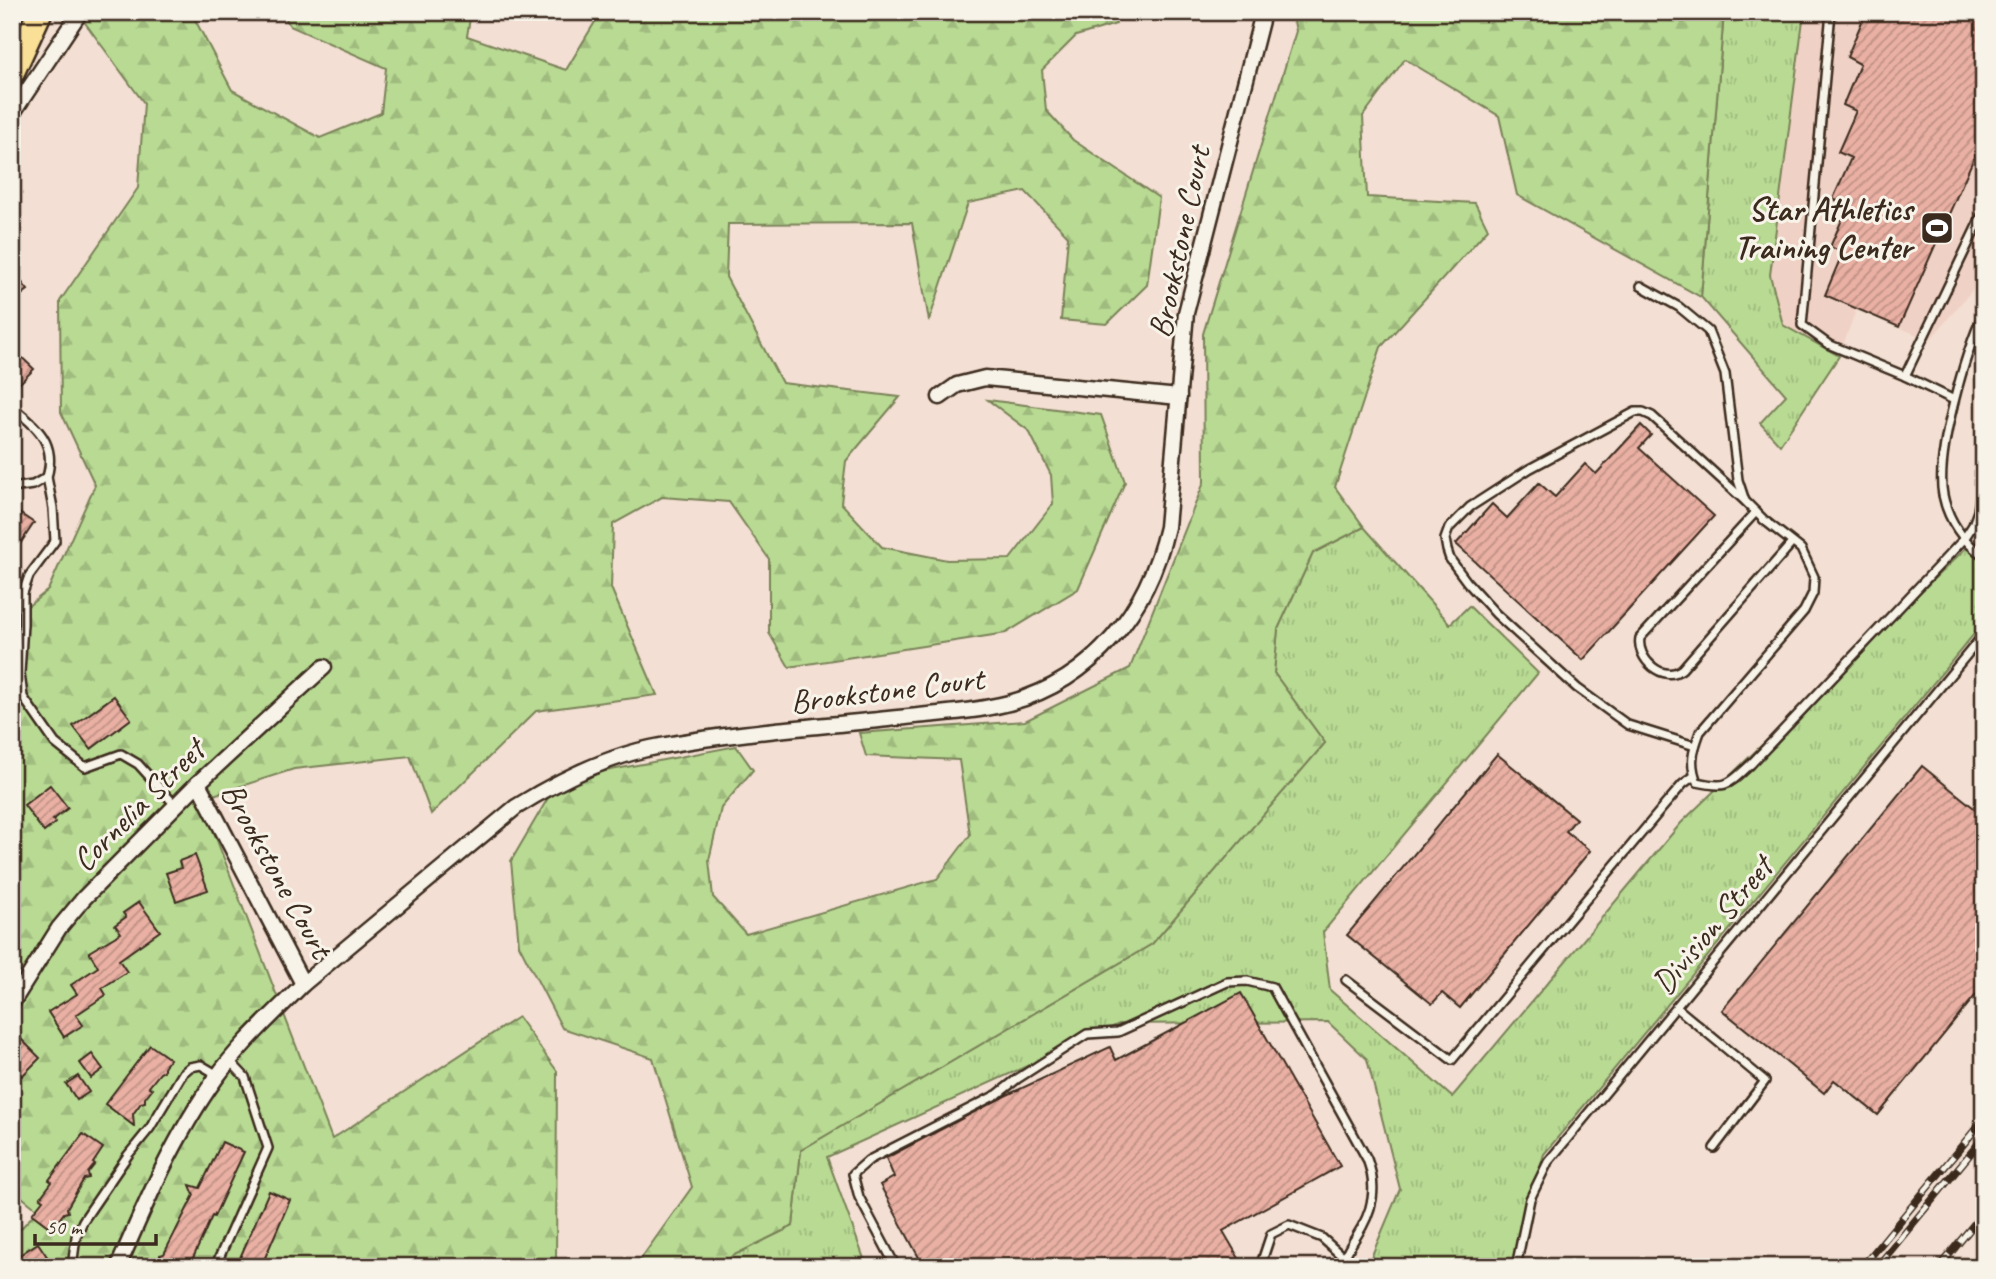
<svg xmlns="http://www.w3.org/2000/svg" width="1996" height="1279" viewBox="0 0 1996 1279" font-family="Caveat,sans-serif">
<defs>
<pattern id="grass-tufts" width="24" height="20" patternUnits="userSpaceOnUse" patternTransform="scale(1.75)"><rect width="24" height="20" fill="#b8da93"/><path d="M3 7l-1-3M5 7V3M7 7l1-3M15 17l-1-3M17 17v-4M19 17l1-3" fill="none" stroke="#9fbb7e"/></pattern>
<pattern id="forest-firs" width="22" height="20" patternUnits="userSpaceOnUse" patternTransform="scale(1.75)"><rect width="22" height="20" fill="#b8da93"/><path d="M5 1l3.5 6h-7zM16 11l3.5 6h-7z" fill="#9fbb7e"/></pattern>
<pattern id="building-hatch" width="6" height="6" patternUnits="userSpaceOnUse" patternTransform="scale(1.75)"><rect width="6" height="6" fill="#e9b0a3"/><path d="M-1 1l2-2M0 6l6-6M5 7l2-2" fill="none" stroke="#be8f84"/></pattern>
</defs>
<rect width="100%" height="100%" fill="#f3dfd3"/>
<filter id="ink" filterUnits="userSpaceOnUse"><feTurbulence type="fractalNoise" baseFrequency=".0143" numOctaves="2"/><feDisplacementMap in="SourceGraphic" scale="14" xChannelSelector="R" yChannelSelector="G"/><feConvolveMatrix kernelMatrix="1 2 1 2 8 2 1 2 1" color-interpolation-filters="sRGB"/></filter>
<g filter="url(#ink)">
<path fill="#f0d1c5" d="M1804 12H1984V270L1978 283 1930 340 1856 310 1839 356 1783 325 1770 275Z"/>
<g fill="url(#grass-tufts)" stroke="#7a8258" stroke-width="2">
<path d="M1724 12H1804L1770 275 1783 325 1839 356 1780 445 1760 423 1786 395 1701 297Z"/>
<path d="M1364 527 1450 624 1469 606 1538 673 1323 932 1330 990 1452 1097 1681 823 1968 546 1984 555V622L1544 1154 1511 1267H1367L1400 1189 1367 1059 1328 1022 1119 1024 827 1157 867 1267H721L732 1256 793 1226 801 1150 1152 944 1325 743 1274 673 1278 629 1313 553Z"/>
</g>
<g fill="url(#forest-firs)" stroke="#7a8258" stroke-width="2">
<path d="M82 12H191L232 90 320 138 381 113 386 68 290 26 282 12H471L467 36 566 70 601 12H1111L1116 24 1076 36 1042 70 1046 110 1073 140 1159 198 1147 285 1107 324 1061 320 1068 236 1025 191 968 203 929 321 912 223 728 224 726 277 782 383 900 397 846 461 841 503 882 547 947 560 1010 559 1053 504 1051 475 1029 431 988 400 1101 415 1125 482 1078 589 1006 633 789 667 769 633V559L729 502 662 497 613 524 611 588 657 695 536 711 431 814 410 756 294 769 201 799 332 1139 518 1017 557 1071 556 1267H12V1238L38 1210 12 1189V619L48 590 95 485 61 412 60 301 138 188 144 103 80 16Z"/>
<path d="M1292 12H1724L1701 297 1517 195 1499 116 1405 59 1363 116 1367 197 1475 203 1488 229 1381 347 1335 487 1364 527 1313 553 1278 629 1274 673 1325 743 1152 944 801 1150 793 1226 732 1256 721 1267H635L692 1187 653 1058 562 1028 519 945 511 861 548 798 585 775 736 746 753 770 721 808 709 860 713 897 746 934 937 879 970 835 959 760 866 756 859 733 1025 721 1130 668 1204 482 1203 334 1296 31Z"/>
</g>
<g fill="url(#building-hatch)" stroke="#3b2a1e" stroke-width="2">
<path d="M1866 12H1984V135L1899 327 1825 295 1843 252 1830 247 1848 206 1833 199 1851 158 1838 152 1856 111 1843 105 1860 64 1847 57Z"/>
<path d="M12 270 28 290 12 302Z"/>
<path d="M12 348 34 369 19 384 12 377Z"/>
<path d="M1641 425 1651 435 1639 448 1714 516 1583 660 1456 544 1492 504 1507 518 1539 483 1555 497 1585 464 1596 474Z"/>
<path d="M12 508 34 523 12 556Z"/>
<path d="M114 696 131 719 91 749 73 726Z"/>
<path d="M1497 754 1576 819 1566 831 1590 851 1460 1008 1442 993 1432 1004 1347 935Z"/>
<path d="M1922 766 1984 816V985L1878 1115 1834 1080 1824 1093 1722 1010Z"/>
<path d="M50 785 68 808 53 820 55 823 44 832 24 805Z"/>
<path d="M195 855 208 890 176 901 166 873 181 868 179 861Z"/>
<path d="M139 902 160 931 119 960 127 972 102 988 106 995 76 1015 83 1025 64 1037 48 1012 77 994 71 985 98 967 89 952 121 933 115 925 126 917 123 913Z"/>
<path d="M1241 993 1340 1166 1223 1231 1244 1267H924L880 1185 894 1177 886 1158 1005 1096 1110 1047 1116 1060Z"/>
<path d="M20 1038 40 1058 22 1076 12 1067V1046Z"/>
<path d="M150 1045 170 1059 164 1067V1071L160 1073 149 1087 152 1089 145 1098V1102L141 1103 133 1114 134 1126 105 1104Z"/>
<path d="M92 1054 103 1069 91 1078 80 1063Z"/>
<path d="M78 1076 89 1092 77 1100 66 1084Z"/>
<path d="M83 1134 103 1148 93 1163 95 1164 88 1173 89 1178 84 1179 67 1208 68 1212 64 1213 52 1229 32 1214 43 1200 40 1198 52 1182 49 1180Z"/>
<path d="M222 1142 244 1152 214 1217 212 1216 189 1267H158L161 1260 160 1255 164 1254 194 1195 190 1185 200 1188Z"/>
<path d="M269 1191 290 1200 261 1267H236Z"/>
<path d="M38 1243 54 1267H12V1260Z"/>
</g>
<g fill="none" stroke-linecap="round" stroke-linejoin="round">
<defs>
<g id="lane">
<path d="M1831 12 1802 325 1828 344 1905 376 1954 400"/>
<path d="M1641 286 1679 307 1708 331 1725 374 1738 480 1745 501 1764 520 1801 549 1814 577 1813 593 1804 611 1700 732C1693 751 1689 763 1697 782 1728 789 1728 785 1751 764L1964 539 1973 525 1978 511 1984 471"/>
<path d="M1984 312C1966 351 1935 454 1943 495 1948 520 1963 542 1984 556"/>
<path d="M1905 376 1984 211"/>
<path d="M12 407C37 427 57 443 47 477L33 485 12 488"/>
<path d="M47 477 53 508 55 541 29 576 23 593V624L20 673 23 697 55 743 85 767 121 754 138 764 176 806"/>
<path d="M1756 512 1640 638C1636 658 1663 684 1682 669L1792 543"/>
<path d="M1695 746 1628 725 1577 688 1496 614 1467 582 1450 559 1447 550 1445 539 1449 528 1470 507 1529 469 1635 412H1643L1652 416 1744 500"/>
<path d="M1346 980 1452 1060 1664 806 1683 784 1694 776"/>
<path d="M1676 1007 1765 1081 1714 1148"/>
<path d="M72 1267 76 1237 83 1221 128 1155 150 1128 183 1073 190 1067 201 1065 218 1075"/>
<path d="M215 1267 268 1148 245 1077 230 1061"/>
<path d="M896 1267 859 1197 853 1174 869 1160 998 1094 1017 1079 1087 1034 1118 1032 1227 982 1247 981 1272 987 1367 1159C1378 1188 1373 1211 1356 1237 1350 1247 1344 1255 1343 1267"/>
<path d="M1260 1267 1271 1234 1289 1225 1322 1238 1344 1258"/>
<path d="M1516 1267 1530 1199 1548 1162 1984 634"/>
</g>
<g id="street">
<path d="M12 114 80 12"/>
<path d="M940 397 957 385 985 378 1179 397"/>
<path d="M198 783 303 984 516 807C561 779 609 755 661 746 736 732 813 727 888 719 928 714 970 713 1009 703 1094 680 1148 610 1167 527L1186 313 1263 13"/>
<path d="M12 1003 59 928 84 898 198 783 324 667"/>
<path d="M118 1267C146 1202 175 1135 216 1078 241 1043 274 1014 303 984"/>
</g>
<path id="primary" d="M12 73 40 12"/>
</defs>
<use href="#lane" stroke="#3b2a1e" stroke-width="12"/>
<use href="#street" stroke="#3b2a1e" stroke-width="19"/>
<use href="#primary" stroke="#3b2a1e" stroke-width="28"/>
<use href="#lane" stroke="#f7f3e8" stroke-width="7"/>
<use href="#street" stroke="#f7f3e8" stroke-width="14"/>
<use href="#primary" stroke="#fadf96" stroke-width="23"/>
<defs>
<g id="rail">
<path d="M1862 1267 1984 1119"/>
<path d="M1877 1267 1984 1137"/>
<path d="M1939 1267 1984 1212"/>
</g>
</defs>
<use href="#rail" stroke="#3b2a1e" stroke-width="8"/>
<use href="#rail" stroke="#f7f3e8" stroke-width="5" stroke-dasharray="16" stroke-linecap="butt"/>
</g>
</g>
<defs>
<symbol id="stadium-square" viewBox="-11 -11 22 22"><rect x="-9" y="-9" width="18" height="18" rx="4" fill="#3b2a1e" stroke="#f7f3e8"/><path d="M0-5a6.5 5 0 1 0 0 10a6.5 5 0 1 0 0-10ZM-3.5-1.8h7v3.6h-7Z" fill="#fff"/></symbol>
</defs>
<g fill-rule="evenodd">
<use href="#stadium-square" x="1918" y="209" width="38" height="38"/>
</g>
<g text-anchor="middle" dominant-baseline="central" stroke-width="6" stroke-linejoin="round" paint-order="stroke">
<g font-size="33" font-weight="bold" fill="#3b2a1e" stroke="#f7f3e8" text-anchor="end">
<text x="1912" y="209">Star Athletics<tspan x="1912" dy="38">Training Center</tspan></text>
</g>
<g font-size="33" fill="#3b2a1e" stroke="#f7f3e8">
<text transform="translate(1179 242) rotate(-78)">Brookstone Court</text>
<text transform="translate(887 690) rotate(-7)">Brookstone Court</text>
<text transform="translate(138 805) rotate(-45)">Cornelia Street</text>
<text transform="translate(277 870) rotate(61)">Brookstone Court</text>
<text transform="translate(1712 925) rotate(-50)">Division Street</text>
</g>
</g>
<rect width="1996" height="1279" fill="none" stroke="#f7f3e8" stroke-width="42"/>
<rect x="21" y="21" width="1954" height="1237" fill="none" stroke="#3b2a1e" stroke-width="2.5" filter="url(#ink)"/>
<path d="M35 1234v10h121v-10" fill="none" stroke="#3b2a1e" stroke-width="3.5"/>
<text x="46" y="1234" font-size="21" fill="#3b2a1e" stroke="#f7f3e8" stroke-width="5" paint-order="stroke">50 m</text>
</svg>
